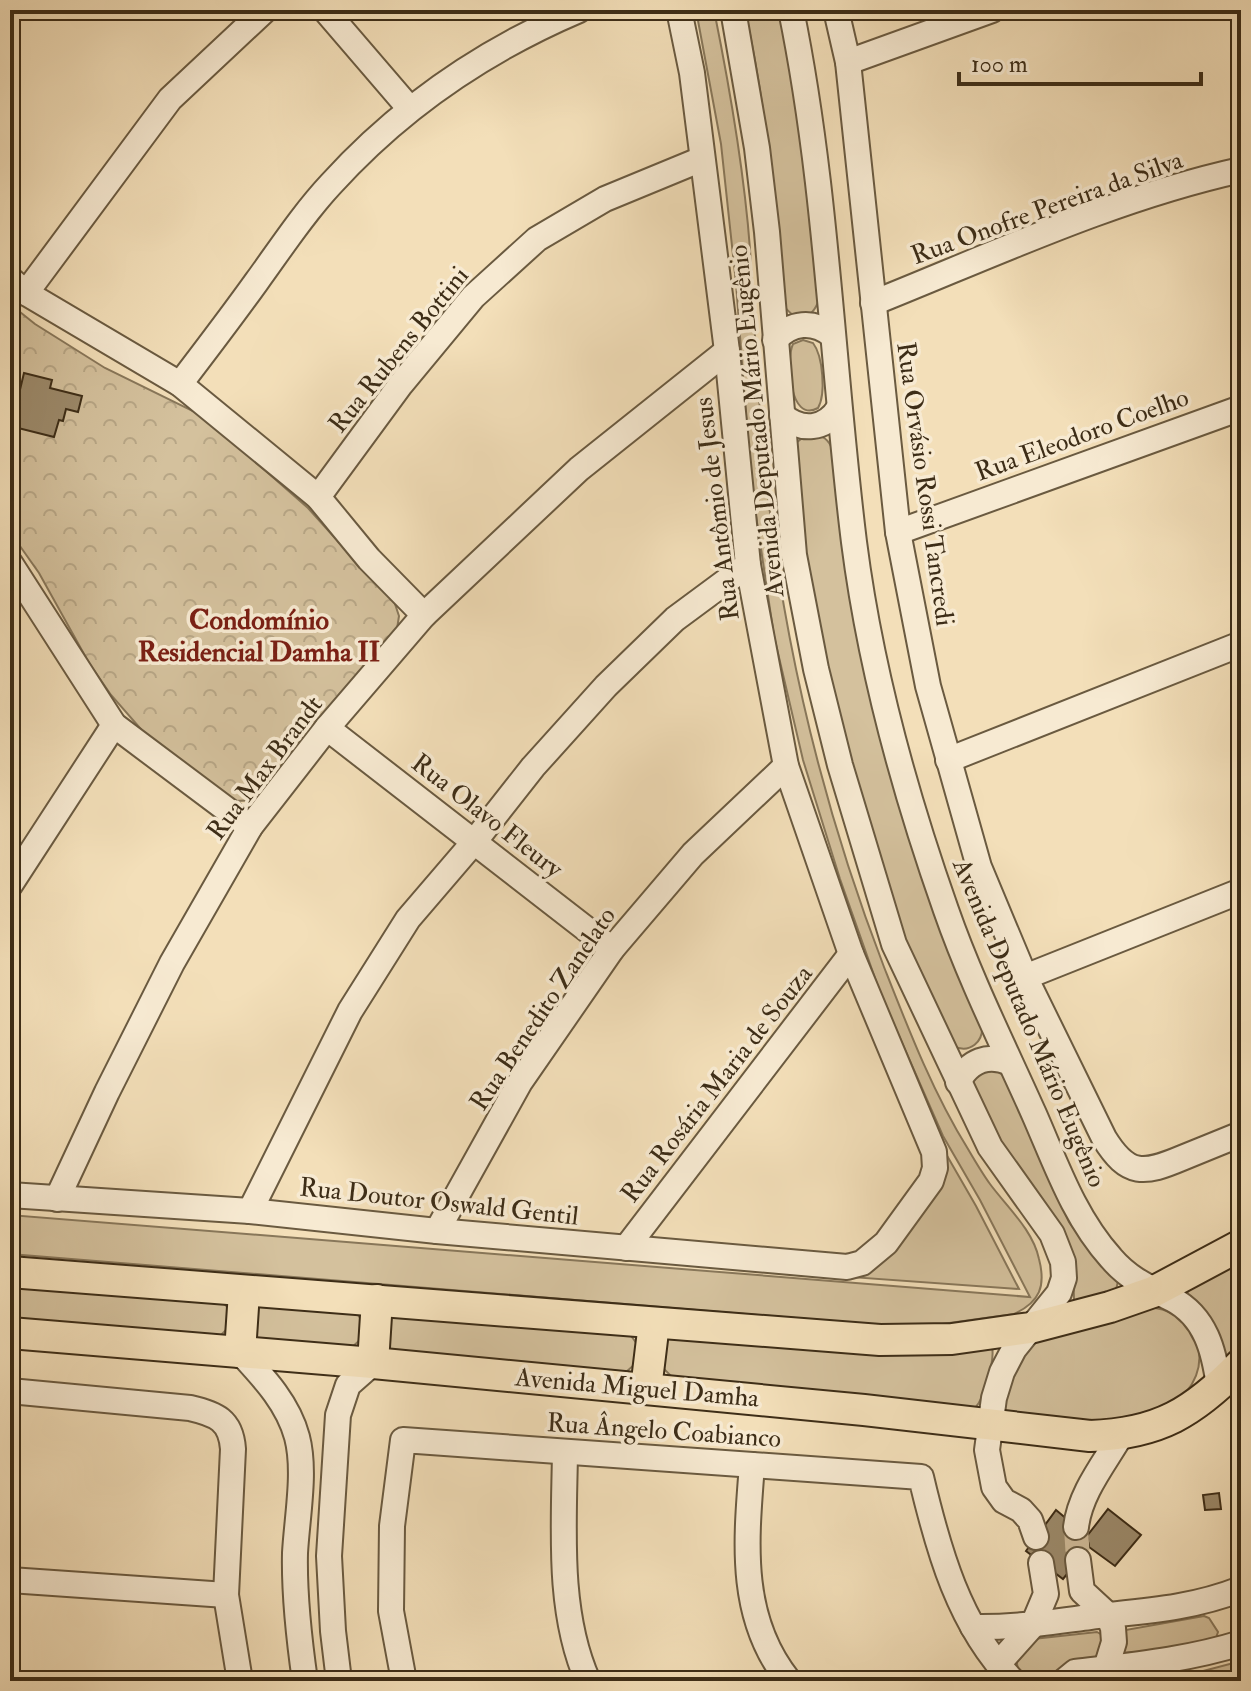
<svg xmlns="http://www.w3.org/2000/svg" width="1251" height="1691" viewBox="0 0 1251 1691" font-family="'IM FELL Double Pica',serif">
<defs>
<pattern id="park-crowns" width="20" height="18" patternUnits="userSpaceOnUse" patternTransform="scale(2)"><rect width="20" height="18" fill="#d4c19d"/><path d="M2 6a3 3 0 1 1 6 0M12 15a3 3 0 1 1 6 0" fill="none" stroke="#b7a686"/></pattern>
</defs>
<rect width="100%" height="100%" fill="#f3dfb9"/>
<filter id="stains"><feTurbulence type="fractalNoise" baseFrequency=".0025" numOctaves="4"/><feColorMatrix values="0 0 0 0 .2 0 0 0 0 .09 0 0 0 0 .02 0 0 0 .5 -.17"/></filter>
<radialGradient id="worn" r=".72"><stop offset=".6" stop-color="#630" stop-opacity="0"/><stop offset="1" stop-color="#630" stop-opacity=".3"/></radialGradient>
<g fill="#d4c19d" stroke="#88775a" stroke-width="2">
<path d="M696 10H714C730 89 744 169 750 249 755 335 759 420 769 505 788 662 827 819 884 967 908 1028 933 1093 968 1149 975 1161 982 1173 990 1184 1007 1207 1033 1230 1039 1259 1046 1286 1040 1302 1014 1314L935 1325H882L10 1254V1215L1030 1297 980 1200 943 1136 881 995 840 879 803 760 774 636 751 482 736 283 721 144Z"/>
<path d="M745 10H781C801 105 811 203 819 299 813 320 794 323 783 304 776 205 766 107 745 10Z"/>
<path d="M803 340 813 343C823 356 826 394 818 408 789 424 786 359 793 344Z"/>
<path d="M806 435C819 435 826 435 832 448L845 551 982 1024C984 1042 970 1054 953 1046L904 939 873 848 824 664 805 552 796 443Z"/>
<path d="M980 1068 1000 1071 1005 1076 1031 1129 1049 1179 1069 1222 1091 1252 1118 1281 1116 1290 1077 1303 1074 1300 1073 1259 998 1143 970 1085Z"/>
<path d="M942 1147 976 1206 1019 1289 850 1277Z"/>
<path d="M1241 1257V1348L1228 1356H1225L1187 1294 1190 1286Z"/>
<path d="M10 1280 221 1300 229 1309 228 1328 219 1337 10 1323Z"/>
<path d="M261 1305 355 1311 363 1322 360 1340 351 1348 259 1341 255 1336V1310Z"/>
<path d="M1143 1307C1199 1306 1222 1372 1171 1405 1163 1410 1151 1412 1142 1415 1127 1419 1109 1428 1094 1428 1067 1428 1039 1421 1013 1417L1005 1411 1002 1392 1032 1342Z"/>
<path d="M391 1316 629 1333 637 1344 635 1364 625 1373 391 1351 387 1346Z"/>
<path d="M669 1336 992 1347C995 1360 984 1399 975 1408L677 1378 671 1376 661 1366 660 1346Z"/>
<path d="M1204 1616 1209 1618 1218 1632 1216 1638 1164 1650 1122 1653 1120 1631Z"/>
<path d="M1097 1632 1104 1636 1098 1657C1070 1660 1069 1669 1047 1681L1028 1680 1018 1670 1016 1657 1033 1639Z"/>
</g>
<g fill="url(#park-crowns)" stroke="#88775a" stroke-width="2">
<path d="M10 304 35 324 105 368 197 413 244 452 308 508 362 568 394 601 399 616 397 629 259 800 235 801 146 735 111 695 89 663 39 573 10 532Z"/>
<path d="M1241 1661V1681H1136L1188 1675Z"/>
</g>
<g fill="#9c8a6b" stroke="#3d2d17" stroke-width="2">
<path d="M24 373 52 380 50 388 82 396 78 412 66 409 63 421 59 420 54 437 10 426V396L18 398Z"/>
<path d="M1219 1493 1221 1509 1205 1510 1203 1495Z"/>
<path d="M1108 1509 1141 1535 1115 1566 1089 1547 1087 1536Z"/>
<path d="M1056 1510 1087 1536 1089 1547 1063 1579 1026 1551Z"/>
</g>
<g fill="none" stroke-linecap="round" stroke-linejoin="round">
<path stroke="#cfbb99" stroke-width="24" stroke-dasharray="24 12" stroke-linecap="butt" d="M1076 1527 1078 1560"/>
<defs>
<g id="minor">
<path d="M325 10 410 109"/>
<path d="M733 10 757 148 767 232 794 555 816 669 840 765 894 944 990 1147 1052 1234 1063 1262 1064 1278 1059 1293 1014 1349 1002 1372 994 1398 987 1450 994 1487 1004 1501 1021 1510 1030 1520 1036 1537"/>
<path d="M791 10C827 185 832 365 854 542 870 667 904 791 946 910 970 979 1004 1047 1034 1114 1056 1164 1074 1217 1111 1258 1129 1279 1148 1287 1172 1299 1206 1317 1214 1351 1219 1386"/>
<path d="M836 10 848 62 898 532 928 686 979 867 1025 977 1104 1138C1128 1177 1144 1174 1182 1158 1202 1150 1221 1142 1241 1134"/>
<path d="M10 12 11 10"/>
<path d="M848 62 992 10"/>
<path d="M10 279 26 293 180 384 318 497 369 559 424 615"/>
<path d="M26 293 170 99 265 10"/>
<path d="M873 303C993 255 1114 198 1241 170"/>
<path d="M775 340C791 322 813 320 832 335"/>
<path d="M180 384C206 350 232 316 257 281 281 248 303 214 331 184 400 108 485 50 579 10"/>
<path d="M782 415C801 432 825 430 839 408"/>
<path d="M318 497 401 384 473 297 537 239 605 199 702 159"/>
<path d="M898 532 1241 408"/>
<path d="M10 563 114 725 250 827"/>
<path d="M327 728 612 949"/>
<path d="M948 760 1241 644"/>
<path d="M10 885 114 725"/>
<path d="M1025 977 1241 891"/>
<path d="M958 1082C969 1061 988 1053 1010 1063"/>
<path d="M10 1195 250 1211 437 1231 847 1267 862 1263 886 1243 931 1181 935 1168 934 1152 851 954 786 766 748 565 727 351 692 73 679 10"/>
<path d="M57 1199 107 1092 172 963 250 827 327 728 424 615 579 469 727 351"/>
<path d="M250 1211 350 1011 408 919 474 842 533 767 606 686 675 619 748 565"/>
<path d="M437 1231 520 1082 612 949 693 854 786 766"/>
<path d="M626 1248 851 954"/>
<path d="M240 1352C263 1377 288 1403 297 1437 306 1471 297 1517 295 1553 294 1595 299 1639 305 1681"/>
<path d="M10 1391 190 1408C216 1414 231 1420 233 1449L226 1595 240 1681"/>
<path d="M565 1452C564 1526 557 1612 588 1681"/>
<path d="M752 1465C746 1541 738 1618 789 1681"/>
<path d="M1076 1527C1080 1493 1104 1464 1121 1435"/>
<path d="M1078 1560 1082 1591 1108 1615 1113 1628 1114 1642 1106 1668"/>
<path d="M10 1580 226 1595"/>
<path d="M973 1627C1013 1628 1051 1622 1090 1617 1144 1611 1190 1609 1241 1589"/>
<path d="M999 1663 1033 1625 1046 1594 1041 1563"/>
<path d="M339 1681 333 1631 329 1556 338 1415 348 1385 373 1363"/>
<path d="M404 1681 391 1611 392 1526 403 1440 921 1477C938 1549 959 1626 1013 1681"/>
<path d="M1064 1681 1075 1672C1132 1665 1187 1660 1241 1643"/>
</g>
<g id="major">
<path d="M10 1272 880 1340 952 1339 1030 1328 1110 1307 1153 1292 1241 1245"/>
<path d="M10 1333 373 1363 864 1410 1090 1436C1159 1434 1194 1412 1241 1364"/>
<path d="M240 1352 244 1292"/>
<path d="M373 1363 377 1300"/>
<path d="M646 1389 654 1323"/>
</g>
</defs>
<use href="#minor" stroke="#6a5a40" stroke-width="28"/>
<use href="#major" stroke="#3d2d17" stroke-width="34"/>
<use href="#minor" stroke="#f7ead2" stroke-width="24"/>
<use href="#major" stroke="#f3dfb9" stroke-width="30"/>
</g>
<g text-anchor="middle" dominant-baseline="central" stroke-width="7" stroke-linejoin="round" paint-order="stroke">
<g font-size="26" fill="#3d2d17" stroke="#f7ead2">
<text transform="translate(1047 208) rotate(-20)">Rua Onofre Pereira da Silva</text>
<text transform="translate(399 350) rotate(-51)">Rua Rubens Bottini</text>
<text transform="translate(757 421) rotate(-96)">Avenida Deputado Mário Eugênio</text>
<text transform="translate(1082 435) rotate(-20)">Rua Eleodoro Coelho</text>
<text transform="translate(925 484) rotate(82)">Rua Orvásio Rossi Tancredi</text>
<text transform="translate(717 509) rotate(-97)">Rua Antômio de Jesus</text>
<text transform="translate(265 768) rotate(-53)">Rua Max Brandt</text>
<text transform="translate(487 816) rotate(38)">Rua Olavo Fleury</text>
<text transform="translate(543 1009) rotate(-56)">Rua Benedito Zanelato</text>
<text transform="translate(1029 1023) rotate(67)">Avenida Deputado Mário Eugênio</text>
<text transform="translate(717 1084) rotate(-52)">Rua Rosária Maria de Souza</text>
<text transform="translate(439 1202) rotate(6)">Rua Doutor Oswald Gentil</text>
<text transform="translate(637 1388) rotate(5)">Avenida Miguel Damha</text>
<text transform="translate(664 1431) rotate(4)">Rua Ângelo Coabianco</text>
</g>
<g font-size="28" font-weight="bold" fill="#7a1f14" stroke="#f7ead2">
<text x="259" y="620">Condomínio<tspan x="259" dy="32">Residencial Damha II</tspan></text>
</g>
</g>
<rect width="1251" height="1691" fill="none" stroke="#f3dfb9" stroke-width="40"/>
<rect x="12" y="12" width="1227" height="1667" fill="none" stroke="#3d2d17" stroke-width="4"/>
<rect x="20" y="20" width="1211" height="1651" fill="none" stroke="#3d2d17" stroke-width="2"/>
<path d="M959 72v12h242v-12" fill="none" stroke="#3d2d17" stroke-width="4"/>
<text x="971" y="72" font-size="24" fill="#3d2d17" stroke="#f7ead2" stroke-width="6" paint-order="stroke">100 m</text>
<rect width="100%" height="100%" filter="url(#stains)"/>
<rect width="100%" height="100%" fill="url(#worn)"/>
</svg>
